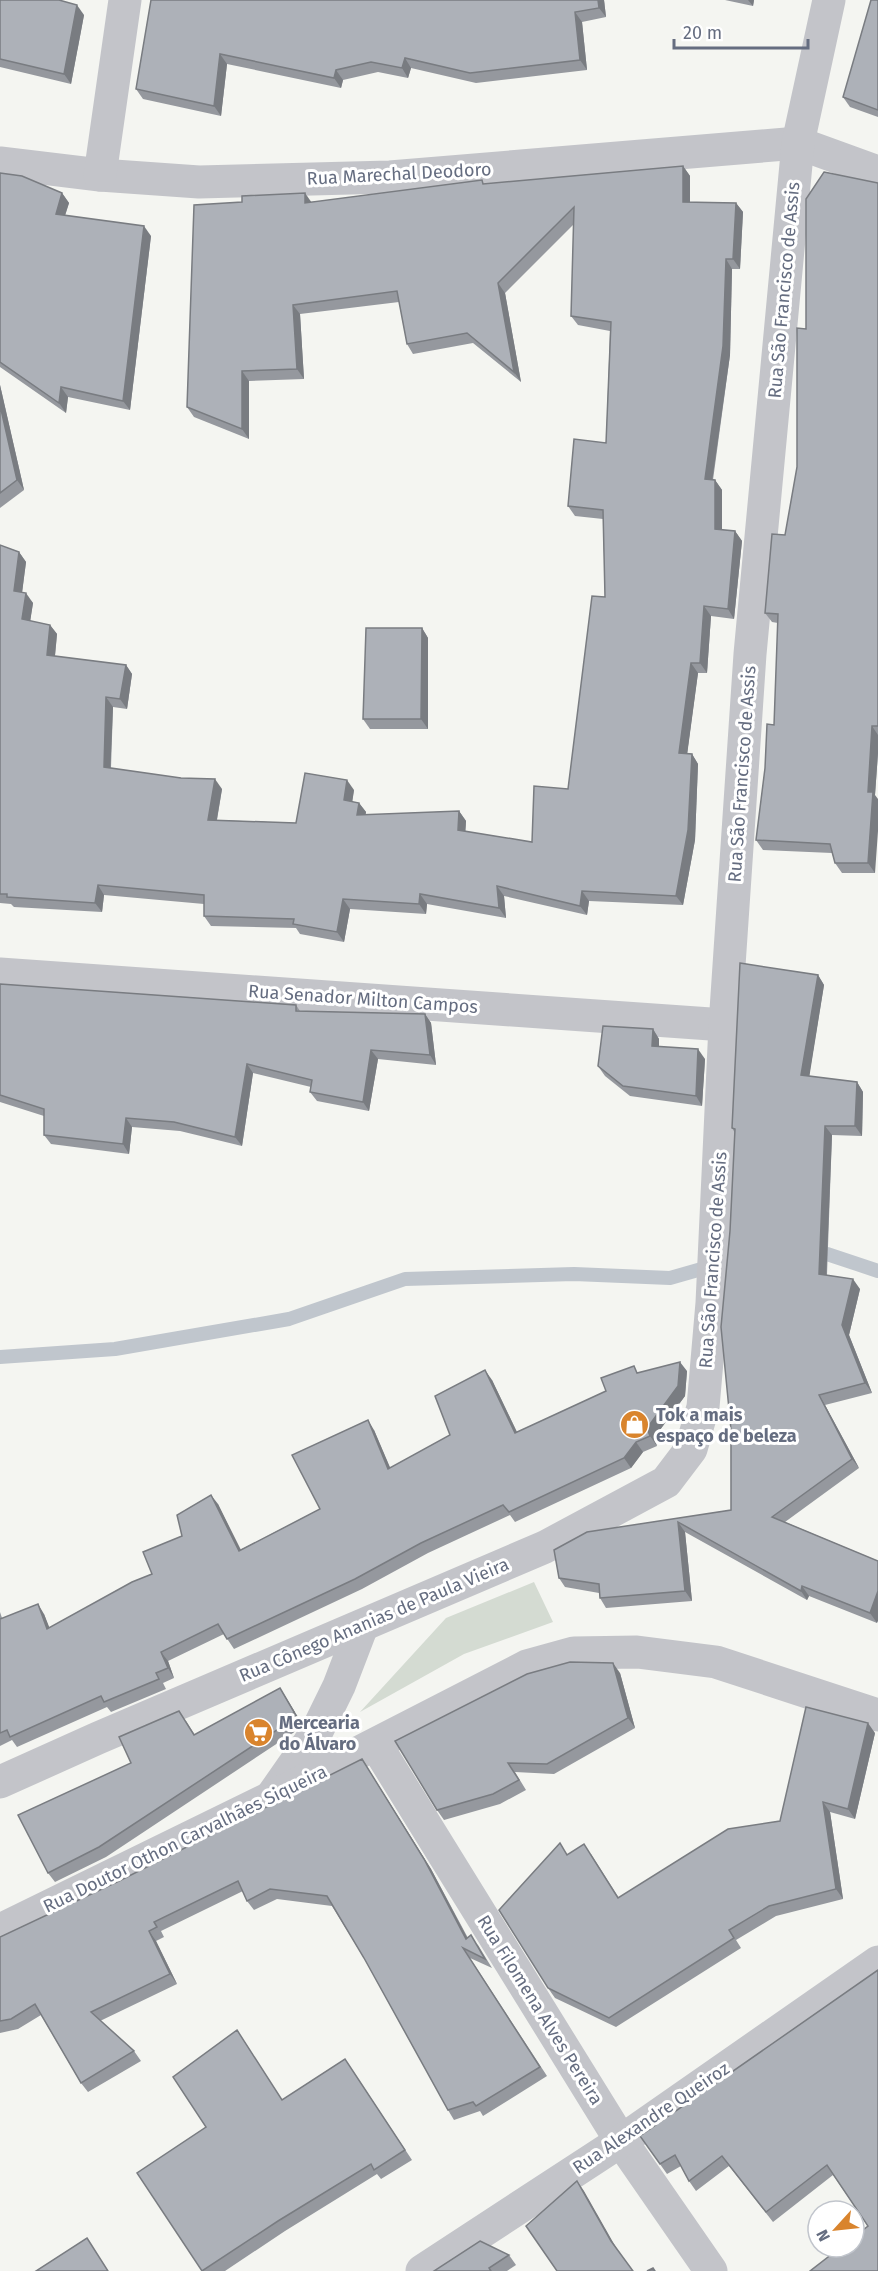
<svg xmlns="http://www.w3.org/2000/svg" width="878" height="2271" viewBox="0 0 878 2271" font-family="'Fira Sans',sans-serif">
<rect width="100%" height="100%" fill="#f4f5f1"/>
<path fill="#d4dbd2" d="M534 1582 553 1622 464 1654 360 1712 446 1618Z"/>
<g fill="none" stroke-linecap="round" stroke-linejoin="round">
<g stroke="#c0c6cd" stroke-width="14">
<path d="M811 1254H827L878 1271"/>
<path d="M0 1357 115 1349 289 1319 405 1279 574 1274 670 1278 712 1266"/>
</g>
<g stroke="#c3c4c9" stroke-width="33">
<path d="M0 163 100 175 199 182 390 177 798 143 878 172"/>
<path d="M100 175 125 0"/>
<path d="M0 974 725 1025"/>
<path d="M376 1745 621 2141 711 2271"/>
<path d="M0 1782 98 1738 545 1547 666 1482 691 1449 703 1407 712 1303 725 1025 750 654 798 143 829 0"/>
<path d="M272 1796 316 1733 339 1686 362 1626"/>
<path d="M0 1930 270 1798 527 1666 574 1653 637 1652 716 1662 878 1715"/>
<path d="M422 2271 621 2141 878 1962"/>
</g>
</g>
<g fill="#95989e">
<path d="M0 0 84 15 71 84 0 67Z"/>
<path d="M151 0H604L606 17 582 22 587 70 476 83 411 68 408 78 378 72 343 80 341 88 227 64 221 116 143 99 136 89Z"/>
<path d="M725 0H754L753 6Z"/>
<path d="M878 0V117L850 107 843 97Z"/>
<path d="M683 166 690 176V202L736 203 743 212 740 269H732L730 355 713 480H715L722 490V530L735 531 742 541 734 619 711 616 707 673H698L687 754H692L698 764 695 840 683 905 589 901 587 915 504 896 506 918 427 904 426 914 350 909 344 942 300 934 296 928 211 926 204 916V904L104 895 102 912 14 907 11 904 0 903V545L19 552 26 562 22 592 33 603 30 621 50 625 57 634 55 656 126 665 132 674 127 709 113 707 111 768 222 789 217 820 296 823 354 790 352 802 359 803 366 812 365 815 459 811 466 821 465 832 532 842 568 789 605 597 603 519 575 516 568 506 606 443 610 331 578 325 571 316 574 224 505 293 521 382 473 343 413 354 407 344 399 302 300 314 304 379 249 381V439L194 417 187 407 311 202 484 184Z"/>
<path d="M0 173 62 193 69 203 65 216 151 236 130 410 68 397 66 413 0 367Z"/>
<path d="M878 183V753L875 795V873H842L835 863 832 853 763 850 756 840 774 725 778 623 772 622 765 613 785 535 797 467 806 329Z"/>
<path d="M0 385 24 490 0 508Z"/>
<path d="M422 628 428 638V729H370L363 719Z"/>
<path d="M818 975 824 985 809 1076 857 1082 863 1092 862 1136 832 1135 827 1275 860 1289 849 1335 872 1393 825 1405 859 1468 785 1522 878 1561 877 1623 809 1596 807 1600 685 1532 692 1601 606 1608 600 1598 599 1593 565 1587 559 1578 554 1550 731 1510 730 1231 735 1133 732 1128Z"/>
<path d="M0 984 296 1005 300 1011 425 1014 431 1023 436 1065 378 1059 369 1111 317 1101 310 1092 311 1087 253 1073 242 1146 180 1131 132 1127 129 1154 51 1144 44 1135V1116L0 1102Z"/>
<path d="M653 1029 659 1039V1046L705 1059 702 1106 630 1096 605 1076 598 1066Z"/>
<path d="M687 1371 685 1396 654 1438 657 1446 643 1452 631 1468 515 1522 510 1515 428 1553 362 1589 234 1649 224 1634 168 1661 174 1678 163 1683 166 1689 111 1712 107 1707 17 1747 12 1740 0 1746V1612L2 1618 44 1614 49 1628 152 1574 182 1536 218 1504 240 1550 320 1509 374 1430 390 1468 450 1435 492 1380 517 1432 606 1391 639 1372Z"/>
<path d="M620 1673 635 1728 554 1774 515 1772 526 1790 500 1804 444 1820 437 1810Z"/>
<path d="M280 1688 301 1722 293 1733 106 1857 55 1882 48 1873 131 1763 186 1721 195 1735Z"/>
<path d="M875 1733 855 1819 830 1812 843 1899 776 1916 736 1940 741 1948 616 2027 555 1998 548 1988 568 1855 591 1854 619 1898 780 1821Z"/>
<path d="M362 1759 431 1869 468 1938 478 1945 492 1968 470 1958 547 2076 483 2116 480 2111 454 2120 448 2110 364 1958 332 1906 277 1899 254 1910 247 1901 243 1891 161 1931 164 1937 156 1941 177 1984 100 2021 134 2051 141 2061 88 2092 81 2083 41 2015 18 2029 0 2033V1937L119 1881Z"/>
<path d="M878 1970 868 2226 833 2175 773 2222 729 2166 696 2191 689 2181 681 2166 667 2174 640 2136Z"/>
<path d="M237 2030 282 2100 345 2059 412 2160 381 2179 377 2174 285 2231 225 2271H202L206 2127Z"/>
<path d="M509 2255 516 2265 507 2271H434Z"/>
</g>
<g fill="#797c81">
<path d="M598 0H604L606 17 599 8Z"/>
<path d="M748 0H754L753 6Z"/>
<path d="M77 5 84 15 71 84 64 74Z"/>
<path d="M575 12 582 22 587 70 580 60Z"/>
<path d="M220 54 227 64 221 116 214 106Z"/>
<path d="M405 58 411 68 408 78 402 68Z"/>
<path d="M336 70 343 80 341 88 334 78Z"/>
<path d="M683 166 690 176V212L683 202Z"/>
<path d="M62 193 69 203 62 224 56 214Z"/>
<path d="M305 193 312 203H305Z"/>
<path d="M736 203 743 212 740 269 733 259Z"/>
<path d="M144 226 151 236 130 410 123 401Z"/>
<path d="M726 259 732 269 730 355 711 489 705 479Z"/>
<path d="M498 283 505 293 521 382 514 372Z"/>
<path d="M293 305 300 314 304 379 297 369Z"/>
<path d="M242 371 249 381V439L242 429Z"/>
<path d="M0 385 24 490 17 480 0 405Z"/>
<path d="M61 387 68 397 66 413 59 403Z"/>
<path d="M715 480 722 490V539L715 529Z"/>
<path d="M735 531 742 541 734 619 728 609Z"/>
<path d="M19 552 26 562 21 601 14 591Z"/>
<path d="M26 593 33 603 29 629 22 619Z"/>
<path d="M704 606 711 616 707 673 700 663Z"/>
<path d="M50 625 57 634 54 665 47 655Z"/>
<path d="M422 628 428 638V729L421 719Z"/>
<path d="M691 663 698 673 686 763 679 753Z"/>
<path d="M126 665 132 674 127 709 120 699Z"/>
<path d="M106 697 113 707 110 777 104 767Z"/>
<path d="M872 726 878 735V753L875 795 878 799V831L875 873 868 863V792Z"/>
<path d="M692 754 698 764 695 840 683 905 676 896Z"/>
<path d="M215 779 222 789 215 830 208 820Z"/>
<path d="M347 780 354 790 351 810 344 800Z"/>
<path d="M359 803 366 812 364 825 357 815Z"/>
<path d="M459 811 466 821 465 840 458 830Z"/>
<path d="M98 885 104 895 102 912 95 903Z"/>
<path d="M497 886 504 896 506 918 499 908Z"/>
<path d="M582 891 589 901 587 915 580 906Z"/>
<path d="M420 894 427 904 426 914 419 904Z"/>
<path d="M343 899 350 909 344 942 337 932Z"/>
<path d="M818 975 824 985 808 1085 801 1075Z"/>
<path d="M425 1014 431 1023 436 1065 430 1055Z"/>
<path d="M653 1029 659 1039V1055L652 1046Z"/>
<path d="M698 1049 705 1059 702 1106 696 1096Z"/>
<path d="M371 1050 378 1059 369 1111 363 1102Z"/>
<path d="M247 1064 253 1073 242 1146 235 1137Z"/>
<path d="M857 1082 863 1092 862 1136 855 1126Z"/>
<path d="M126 1118 132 1127 129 1154 123 1144Z"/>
<path d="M825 1126 832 1135 826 1284 819 1274Z"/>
<path d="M853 1279 860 1289 849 1335 872 1393 865 1383 842 1325Z"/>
<path d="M680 1362 687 1371 685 1396 654 1438 657 1446 650 1436 647 1428Z"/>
<path d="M485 1370 492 1380 522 1443 515 1433Z"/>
<path d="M819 1395 825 1405 859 1468 852 1459Z"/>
<path d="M368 1420 374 1430 395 1479 388 1469Z"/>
<path d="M636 1442 643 1452 631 1468 624 1458Z"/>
<path d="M211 1495 218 1504 246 1560 239 1551Z"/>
<path d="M678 1522 685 1532 692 1601 685 1591Z"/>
<path d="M802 1586 809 1596 807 1600 801 1591Z"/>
<path d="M878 1591V1621L877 1623 870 1613Z"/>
<path d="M38 1604 44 1614 54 1639 47 1629Z"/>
<path d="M161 1652 168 1661 174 1678 168 1668Z"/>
<path d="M613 1663 620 1673 635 1728 628 1718Z"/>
<path d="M280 1688 301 1722 293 1733 286 1724Z"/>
<path d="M868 1723 875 1733 855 1819 848 1809Z"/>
<path d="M362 1759 431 1869 473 1949 466 1939Z"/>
<path d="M823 1802 830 1812 843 1899 836 1889Z"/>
<path d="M149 1931 156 1941 177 1984 170 1974Z"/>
<path d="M577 2181 584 2191 618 2251 611 2241Z"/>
</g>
<g fill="#adb1b8" stroke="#797c81" stroke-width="1.5">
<path d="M0 0H59L77 5 64 74 0 59Z"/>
<path d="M151 0H598L599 8 575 12 580 60 470 73 405 58 402 68 371 62 336 70 334 78 220 54 214 106 136 89Z"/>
<path d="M871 0H878V110L843 97Z"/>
<path d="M683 166V202L736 203 733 259H726L723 346 705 479 715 480V529L735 531 728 609 704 606 700 663H691L679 753 692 754 688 830 676 896 582 891 580 906 497 886 499 908 420 894 419 904 343 899 337 932 293 924 294 919 204 916V895L98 885 95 903 7 897V894H0V545L19 552 14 591 26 593 22 619 50 625 47 655 126 665 120 699 106 697 104 767 181 778 215 779 208 820 296 823 305 773 347 780 344 800 359 803 357 815 459 811 458 830 532 842 534 786 568 789 592 596 605 597 603 510 568 506 574 439 606 443 611 322 571 316 574 207 498 283 514 372 467 333 407 344 397 291 293 305 297 369 242 371V429L187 407 194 205 242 202V196L305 193V203L482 180 483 184Z"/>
<path d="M824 172 878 183V726H872L868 792H873L868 863H835L830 844 756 840 765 768 767 724 774 725 778 614 765 613 772 534 785 535 797 467V328L806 329V199Z"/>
<path d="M0 173 22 176 62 193 56 214 144 226 123 401 61 387 59 403 0 362Z"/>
<path d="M0 405 17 480 0 493Z"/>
<path d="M366 628H422L421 719H363Z"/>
<path d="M740 963 818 975 801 1075 857 1082 855 1126H825L819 1274 853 1279 842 1325 865 1383 819 1395 852 1459 772 1517 878 1561V1591L870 1613 802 1586 801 1591 678 1522 685 1591 600 1598 599 1584 559 1578 554 1550 587 1532 731 1510V1430L721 1327 730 1231 735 1129 732 1128Z"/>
<path d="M0 984 296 1005V1011L425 1014 430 1055 371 1050 363 1102 310 1092 312 1080 247 1064 235 1137 174 1122 126 1118 123 1144 44 1135V1109L0 1095Z"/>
<path d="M603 1026 653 1029 652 1046 698 1049 696 1096 623 1086 598 1066Z"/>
<path d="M680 1362 678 1386 647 1428 650 1436 636 1442 624 1458 509 1512 503 1505 421 1543 355 1579 227 1639 218 1624 161 1652 168 1668 156 1673 159 1679 104 1702 101 1696 10 1737 7 1730 0 1733V1619L38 1604 47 1629 132 1582 152 1574 143 1552 182 1536 177 1515 211 1495 239 1551 320 1509 292 1455 368 1420 388 1469 450 1435 435 1396 485 1370 515 1433 606 1391 601 1378 634 1366 637 1373Z"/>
<path d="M570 1662 613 1663 628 1718 547 1764 508 1763 519 1780 493 1794 437 1810 395 1741 527 1674Z"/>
<path d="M280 1688 294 1712 286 1724 99 1847 48 1873 18 1815 131 1763 119 1737 179 1711 194 1735Z"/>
<path d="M806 1707 868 1723 848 1809 823 1802 836 1889 769 1906 729 1930 734 1938 609 2018 548 1988 499 1910 560 1843 567 1855 584 1844 618 1898 728 1829 780 1821Z"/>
<path d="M362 1759 424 1859 466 1939 471 1935 485 1959 463 1948 540 2067 476 2106 473 2102 448 2110 364 1958 327 1896 270 1889 247 1901 238 1881 154 1922 157 1927 149 1931 170 1974 91 2012 134 2051 81 2083 35 2004 11 2019 0 2021V1937L119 1881Z"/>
<path d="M878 1970V2271H810L841 2247H854V2237L868 2226 827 2165 766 2212 722 2156 689 2181 675 2155 660 2164 640 2136Z"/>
<path d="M237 2030 282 2100 345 2059 405 2150 374 2170 371 2164 278 2221 202 2271 137 2173 206 2127 173 2077Z"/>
<path d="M577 2181 611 2241 633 2271H557L526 2226Z"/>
<path d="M87 2238 108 2271H36Z"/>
<path d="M480 2241 509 2255 489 2268 491 2271H434Z"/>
<path d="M653 2268 655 2271H647Z"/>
</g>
<defs>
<symbol id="shop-disc" viewBox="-11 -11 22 22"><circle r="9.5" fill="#d9842d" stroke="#fff"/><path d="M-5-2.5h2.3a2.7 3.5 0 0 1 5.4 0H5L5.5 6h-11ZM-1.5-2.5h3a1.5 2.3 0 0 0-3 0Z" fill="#fff"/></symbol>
<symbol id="supermarket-disc" viewBox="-11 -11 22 22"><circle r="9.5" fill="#d9842d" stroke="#fff"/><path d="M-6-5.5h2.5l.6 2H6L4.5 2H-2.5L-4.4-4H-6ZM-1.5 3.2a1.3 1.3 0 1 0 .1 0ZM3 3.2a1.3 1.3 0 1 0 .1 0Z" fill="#fff"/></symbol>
</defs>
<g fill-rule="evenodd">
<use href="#shop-disc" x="618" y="1408" width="33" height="33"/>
<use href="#supermarket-disc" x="242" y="1716" width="33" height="33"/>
</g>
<g text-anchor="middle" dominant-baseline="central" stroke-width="6" stroke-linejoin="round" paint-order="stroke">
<g font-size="18" fill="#656d80" stroke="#fff">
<text transform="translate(399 174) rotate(-3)">Rua Marechal Deodoro</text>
<text transform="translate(784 290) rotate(-85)">Rua São Francisco de Assis</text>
<text transform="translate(742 774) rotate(-86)">Rua São Francisco de Assis</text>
<text transform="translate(363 999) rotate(4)">Rua Senador Milton Campos</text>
<text transform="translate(713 1260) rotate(-86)">Rua São Francisco de Assis</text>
<text transform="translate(374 1620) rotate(-23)">Rua Cônego Ananias de Paula Vieira</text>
<text transform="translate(185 1839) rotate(-26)">Rua Doutor Othon Carvalhães Siqueira</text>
<text transform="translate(540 2010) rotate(58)">Rua Filomena Alves Pereira</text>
<text transform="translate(651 2118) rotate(-34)">Rua Alexandre Queiroz</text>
</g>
<g font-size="18" font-weight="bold" fill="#656d80" stroke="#fff" text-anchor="start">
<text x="656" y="1415">Tok a mais<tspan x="656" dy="21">espaço de beleza</tspan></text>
<text x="279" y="1723">Mercearia<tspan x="279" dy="21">do Álvaro</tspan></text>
</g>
</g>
<g transform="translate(836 2229) rotate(243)"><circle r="28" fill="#ffffff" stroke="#c1c5cc" stroke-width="1.5"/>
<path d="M0-4.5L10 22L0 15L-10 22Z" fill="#d9842d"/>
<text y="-9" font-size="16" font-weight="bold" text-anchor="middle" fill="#656d80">N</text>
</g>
<path d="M674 39v9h134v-9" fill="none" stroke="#656d80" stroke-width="3"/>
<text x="683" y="39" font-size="18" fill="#656d80" stroke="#ffffff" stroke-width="4.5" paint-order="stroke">20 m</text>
</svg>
